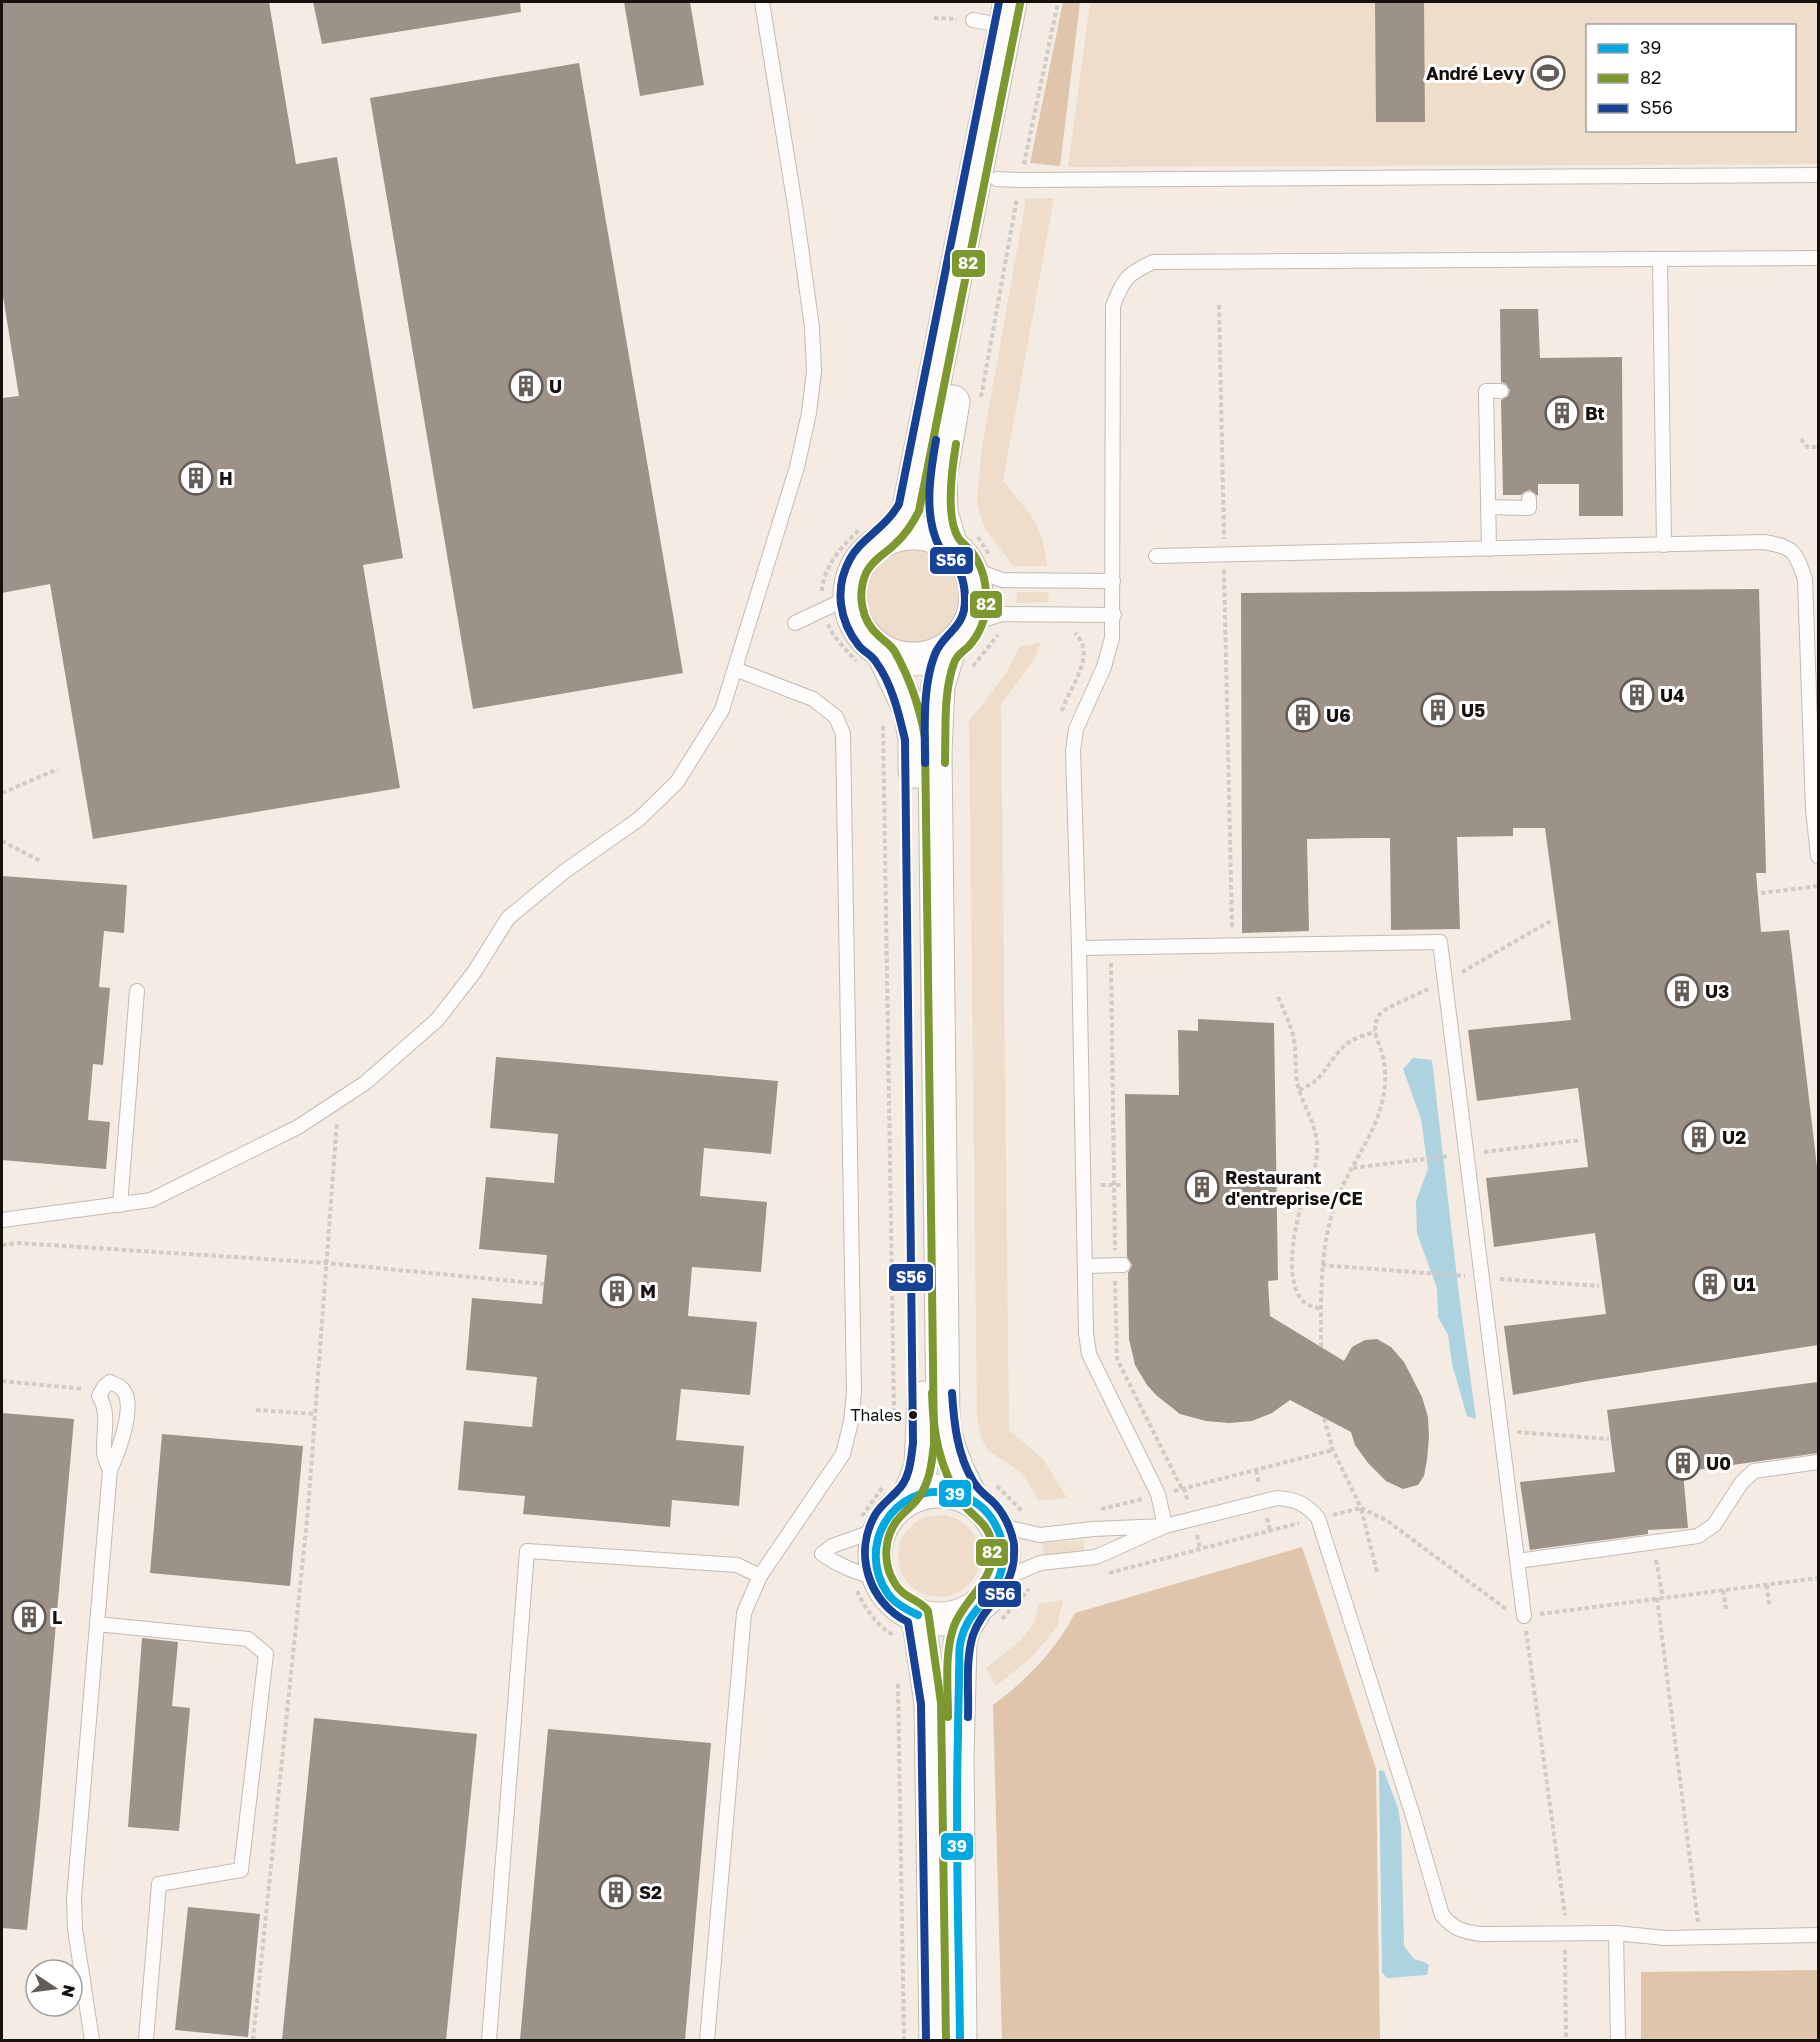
<svg xmlns="http://www.w3.org/2000/svg" width="1820" height="2042" viewBox="0 0 1820 2042" font-family="'Golos Text',sans-serif">
<rect width="100%" height="100%" fill="#f4ebe3"/>
<g fill="#efddcb" fill-rule="evenodd">
<path d="M1090 2H1818V164L1068 167ZM1588 26H1794V130H1588Z"/>
<path d="M1054 198 1003 481C1029 514 1043 522 1047 566H1013L985 529 977 504 981 453 1026 199Z"/>
<circle cx="912" cy="596" r="47"/>
<path d="M1017 592H1048L1049 602 1016 603Z"/>
<path d="M1040 643 1036 656 1001 705 1009 1430 1043 1459 1067 1498 1038 1501C1033 1491 1027 1477 1017 1470 989 1449 983 1456 977 1417L969 721 1007 672 1020 646Z"/>
<circle cx="939" cy="1556" r="41"/>
<path d="M1083 1540 1085 1551 1044 1555 1042 1543Z"/>
<path d="M1063 1600 1057 1627 1033 1656 996 1686 986 1668 1021 1640 1034 1623 1039 1604Z"/>
</g>
<g fill="#dec5ac">
<path d="M1063 2H1080L1060 166 1030 163Z"/>
<path d="M1302 1547 1376 1769 1380 2040H1002L993 1705C1028 1679 1055 1651 1075 1613Z"/>
<path d="M1818 1970V2040H1641V1972Z"/>
</g>
<g fill="#add3e0">
<path d="M1413 1058 1432 1060 1459 1295 1476 1419 1467 1416 1452 1364 1448 1335 1438 1317 1437 1288 1417 1233 1416 1201 1428 1169 1421 1119 1403 1069Z"/>
<path d="M1379 1770 1384 1771 1398 1808 1401 1826 1404 1946 1414 1959 1424 1962 1429 1965 1427 1975 1387 1978 1382 1972Z"/>
</g>
<g fill="#9d9288">
<path d="M2 2H269L296 164 337 157 403 558 363 565 400 788 93 839 50 584 2 593V398L19 396 2 290Z"/>
<path d="M313 2H520L521 12 322 44Z"/>
<path d="M624 2H690L704 85 640 96Z"/>
<path d="M1375 2H1424L1425 122H1376Z"/>
<path d="M579 63 683 673 473 709 370 98Z"/>
<path d="M1500 309H1538L1540 358 1622 357 1623 516H1579V484H1538V496L1530 490 1524 492 1521 495H1503L1501 400 1508 396 1510 390 1506 384 1501 382Z"/>
<path d="M1759 589 1766 873H1756L1761 932 1789 930 1818 1175V1345L1588 1381 1513 1395 1504 1326 1606 1314 1595 1233 1494 1247 1486 1178 1588 1167 1578 1088 1477 1101 1468 1030 1571 1020 1545 828H1513V836L1457 837 1460 929 1391 930 1390 838H1363L1307 839 1309 931 1242 933 1241 593Z"/>
<path d="M2 876 127 885 124 933 104 931 99 987 110 988 103 1065 93 1064 88 1120 110 1122 106 1169 2 1160Z"/>
<path d="M1198 1019 1274 1023 1278 1280 1268 1281 1270 1316 1344 1361 1352 1347 1365 1340 1377 1339 1391 1347 1404 1362 1422 1397 1428 1417 1429 1437 1427 1460 1424 1476 1418 1485 1403 1489 1386 1481 1368 1463 1355 1445 1351 1432 1290 1400 1272 1413 1252 1421 1229 1423 1206 1421 1180 1414 1156 1395 1147 1385 1135 1365 1129 1339 1128 1273 1132 1265 1127 1257 1125 1094 1179 1095 1178 1030 1198 1031Z"/>
<path d="M496 1057 778 1081 771 1154 704 1148 700 1196 767 1202 761 1272 692 1267 688 1316 757 1322 750 1395 681 1389 676 1440 744 1446 739 1506 672 1500 670 1527 523 1514 525 1496 458 1490 464 1421 532 1427 537 1377 466 1370 472 1298 542 1304 544 1284 547 1255 479 1249 486 1177 554 1183 558 1134 490 1128Z"/>
<path d="M1818 1382V1453L1683 1472 1688 1528 1648 1530V1534L1530 1550 1520 1482 1615 1472 1607 1410Z"/>
<path d="M2 1413 74 1419 39 1817 27 1930 2 1928Z"/>
<path d="M162 1434 303 1446 290 1586 150 1573Z"/>
<path d="M142 1638 178 1642 172 1706 190 1708 179 1831 128 1827Z"/>
<path d="M314 1718 477 1734 446 2040H282Z"/>
<path d="M548 1729 711 1743 685 2040H520Z"/>
<path d="M188 1907 260 1914 248 2037 175 2030Z"/>
</g>
<g fill="none" stroke-linecap="round" stroke-linejoin="round">
<defs>
<g id="service">
<path d="M973 20 1005 26"/>
<path d="M997 179 1020 180 1818 175"/>
<path d="M1818 258 1153 262C1127 274 1123 279 1113 306L1112 638 1104 667 1076 729 1073 751 1079 948 1086 1333 1089 1354 1158 1494 1165 1526 1277 1498C1296 1499 1306 1504 1318 1518L1413 1816 1442 1915C1454 1929 1463 1932 1481 1934L1616 1933 1665 1938 1818 1935"/>
<path d="M1660 259 1664 545"/>
<path d="M1488 507 1529 508V499"/>
<path d="M1489 549 1486 391H1501"/>
<path d="M1156 556 1764 542C1794 547 1795 551 1805 579L1813 809 1818 856"/>
<path d="M970 568 1002 580 1113 581"/>
<path d="M795 623 850 597"/>
<path d="M970 624 1002 614 1114 615"/>
<path d="M1079 948 1440 942 1524 1616"/>
<path d="M120 1205 137 991"/>
<path d="M2 1220 151 1200 298 1127 365 1083 437 1020 475 971 508 918 565 871 639 819 677 782 722 710 797 467 809 413 814 371 812 327 796 212 762 2"/>
<path d="M1085 1266 1123 1265"/>
<path d="M996 1525 1040 1535 1093 1529 1165 1526 1096 1557 1040 1563 998 1581"/>
<path d="M1518 1561 1698 1536 1714 1525 1742 1482 1754 1471 1818 1462"/>
<path d="M880 1579C858 1573 841 1567 822 1554L832 1546 880 1529"/>
<path d="M97 1624 248 1639 266 1654 241 1870 159 1884 146 2040"/>
<path d="M1616 1933 1618 2040"/>
<path d="M92 2040 75 1929 74 1898 110 1470C118 1453 134 1410 125 1393 122 1386 116 1385 110 1382L104 1387 99 1396C110 1413 103 1433 104 1452 104 1458 108 1465 110 1470"/>
<path d="M489 2040 527 1551 737 1565 760 1576"/>
<path d="M707 2040 744 1613 760 1576 843 1454 851 1422 854 1392 843 734 836 717 813 699 735 669"/>
</g>
<g id="secondary">
<circle cx="913" cy="596" r="63"/>
<path d="M885 539 902 522 909 508 1010 2"/>
<path d="M950 544 941 512 940 477 953 402"/>
<path d="M949 649 938 686 935 751 943 1424C948 1451 958 1474 972 1499"/>
<path d="M883 653 910 710 915 739V771"/>
<circle cx="939" cy="1555" r="64"/>
<path d="M908 1498 921 1467 924 1398"/>
<path d="M918 1615 931 1703 936 2040"/>
<path d="M960 2040 957 1757 960 1643 964 1628 976 1608"/>
</g>
</defs>
<use href="#service" stroke="#c2bbb4" stroke-width="16"/>
<use href="#secondary" stroke="#c2bbb4" stroke-width="35"/>
<g stroke="#cecbc8" stroke-width="4" stroke-dasharray="4.5 3" stroke-linecap="butt">
<path d="M934 18 957 19"/>
<path d="M1024 164 1058 2"/>
<path d="M1219 305 1224 539"/>
<path d="M981 397 1017 198"/>
<path d="M1801 439 1807 447H1818"/>
<path d="M978 537 990 556"/>
<path d="M1224 570 1232 929"/>
<path d="M822 591C823 567 843 545 859 530"/>
<path d="M828 624C834 639 846 649 856 661"/>
<path d="M973 666 998 635"/>
<path d="M1062 711C1069 687 1098 656 1075 633"/>
<path d="M883 726 894 1412"/>
<path d="M2 793 58 769"/>
<path d="M2 841 42 862"/>
<path d="M1761 893 1818 886"/>
<path d="M1111 963 1115 1250"/>
<path d="M1462 972 1552 920"/>
<path d="M1278 997C1284 1011 1291 1025 1294 1040 1297 1056 1294 1071 1298 1086 1303 1106 1315 1122 1317 1142 1319 1164 1310 1181 1303 1200 1295 1224 1284 1277 1301 1299 1306 1305 1314 1307 1321 1309"/>
<path d="M1299 1090C1324 1081 1327 1062 1344 1046 1352 1038 1365 1035 1375 1032"/>
<path d="M1484 1152 1581 1140"/>
<path d="M1353 1168 1449 1156"/>
<path d="M1101 1185H1122"/>
<path d="M2 1245 18 1243 326 1263 544 1284"/>
<path d="M1322 1265 1465 1276"/>
<path d="M1500 1279 1599 1286"/>
<path d="M1115 1281 1117 1359 1182 1489"/>
<path d="M1321 1347C1321 1296 1319 1242 1339 1194 1353 1161 1376 1133 1383 1098 1386 1086 1386 1070 1383 1057 1380 1043 1369 1029 1380 1014 1384 1008 1419 994 1428 989"/>
<path d="M2 1381 84 1389"/>
<path d="M256 1410 315 1414"/>
<path d="M1324 1418 1333 1450 1361 1508 1386 1520 1506 1609"/>
<path d="M1517 1432 1609 1439"/>
<path d="M1256 1470 1259 1484"/>
<path d="M997 1486 1023 1512"/>
<path d="M1184 1488 1188 1502"/>
<path d="M1174 1491 1333 1450"/>
<path d="M1101 1509 1143 1499"/>
<path d="M1333 1515 1361 1508 1377 1572"/>
<path d="M862 1516 882 1488"/>
<path d="M1267 1518 1270 1531"/>
<path d="M1197 1535 1200 1549"/>
<path d="M1656 1560 1663 1598"/>
<path d="M1109 1573 1299 1523"/>
<path d="M1767 1585 1769 1605"/>
<path d="M1723 1590 1726 1609"/>
<path d="M857 1591C865 1608 876 1625 893 1635"/>
<path d="M1657 1598 1698 1922"/>
<path d="M1540 1614 1818 1578"/>
<path d="M1002 1619 1029 1589"/>
<path d="M1526 1631 1565 1915"/>
<path d="M898 1684 904 2040"/>
<path d="M1565 1950 1566 2040"/>
<path d="M253 2040 308 1510 337 1121"/>
</g>
<use href="#service" stroke="#fdfcfb" stroke-width="14"/>
<use href="#secondary" stroke="#fdfcfb" stroke-width="33"/>
<defs>
<path id="bus-1" d="M918 1615C907 1610 895 1604 888 1594 855 1547 893 1482 951 1493 968 1496 982 1504 992 1519 1003 1536 1007 1555 1000 1575 991 1601 968 1610 961 1640 958 1650 960 1662 959 1672 959 1693 958 1714 958 1736 955 1837 959 1939 960 2040"/>
<g id="bus-2">
<path d="M945 763C946 731 943 693 954 663 957 654 963 652 969 646 979 635 986 619 986 604 987 586 983 567 972 552 968 547 963 544 959 539 945 518 952 468 956 444"/>
<path d="M932 1393C933 1432 939 1469 962 1502 973 1519 989 1521 992 1546 997 1580 965 1597 954 1626 944 1654 948 1687 948 1717"/>
<path d="M946 2040 941 1703 928 1611C920 1599 903 1599 894 1582 882 1562 884 1534 900 1517 906 1510 914 1505 919 1497 930 1482 932 1462 934 1444L925 738C920 708 910 679 895 652 891 645 885 642 879 636 861 621 857 594 866 573 872 560 885 554 895 544 905 535 913 523 919 511L1020 4"/>
</g>
<g id="bus-3">
<path d="M925 763C925 728 922 687 935 654 944 632 965 629 965 600 965 586 962 572 953 562 949 557 944 554 940 548 923 517 930 474 936 440"/>
<path d="M952 1393C954 1423 957 1454 973 1481 978 1490 984 1494 992 1501 1003 1511 1012 1530 1014 1545 1017 1592 986 1599 973 1635 965 1661 969 1691 968 1717"/>
<path d="M926 2040 921 1704 908 1622C869 1603 853 1554 875 1515 881 1505 890 1499 897 1491 910 1479 911 1459 913 1443L905 740C899 714 892 684 876 662 872 655 864 652 859 646 839 621 834 588 850 559 861 538 885 529 899 504L999 2"/>
</g>
</defs>
<use href="#bus-1" stroke="#fff" stroke-width="12"/>
<use href="#bus-2" stroke="#fff" stroke-width="12"/>
<use href="#bus-3" stroke="#fff" stroke-width="12"/>
<use href="#bus-1" stroke="#01a9e0" stroke-width="8"/>
<use href="#bus-2" stroke="#7c982e" stroke-width="8"/>
<use href="#bus-3" stroke="#164194" stroke-width="8"/>
</g>
<defs>
<symbol id="stadium-ring" viewBox="-11 -11 22 22"><circle r="9.5" fill="#fff" stroke="#645d57" stroke-width="1.5"/><path d="M0-5a6.5 5 0 1 0 0 10a6.5 5 0 1 0 0-10ZM-3.5-1.8h7v3.6h-7Z" fill="#645d57"/></symbol>
<symbol id="building-ring" viewBox="-11 -11 22 22"><circle r="9.5" fill="#fff" stroke="#645d57" stroke-width="1.5"/><path d="M-4-6H4V6H1V3H-1V6H-4ZM-2.5-4.3h1.7v1.8h-1.7ZM.8-4.3h1.7v1.8H.8ZM-2.5-1h1.7V.8h-1.7ZM.8-1h1.7V.8H.8Z" fill="#645d57"/></symbol>
</defs>
<g fill-rule="evenodd">
<use href="#stadium-ring" x="1529" y="54" width="38" height="38"/>
<use href="#building-ring" x="507" y="367" width="38" height="38"/>
<use href="#building-ring" x="1543" y="394" width="38" height="38"/>
<use href="#building-ring" x="177" y="459" width="38" height="38"/>
<use href="#building-ring" x="1618" y="676" width="38" height="38"/>
<use href="#building-ring" x="1419" y="691" width="38" height="38"/>
<use href="#building-ring" x="1284" y="696" width="38" height="38"/>
<use href="#building-ring" x="1663" y="972" width="38" height="38"/>
<use href="#building-ring" x="1680" y="1118" width="38" height="38"/>
<use href="#building-ring" x="1183" y="1168" width="38" height="38"/>
<use href="#building-ring" x="1691" y="1265" width="38" height="38"/>
<use href="#building-ring" x="598" y="1272" width="38" height="38"/>
<use href="#building-ring" x="1664" y="1444" width="38" height="38"/>
<use href="#building-ring" x="10" y="1598" width="38" height="38"/>
<use href="#building-ring" x="597" y="1873" width="38" height="38"/>
</g>
<circle fill="#16110c" stroke="#fff" stroke-width="2" cx="913" cy="1415" r="5"/>
<g text-anchor="middle" dominant-baseline="central" stroke-width="6" stroke-linejoin="round" paint-order="stroke">
<g font-size="16" fill="#16110c" stroke="#fff" text-anchor="end">
<text x="902" y="1415">Thales</text>
</g>
<g font-size="18" font-weight="bold" fill="#16110c" stroke="#fff" text-anchor="start">
<text x="1525" y="73" text-anchor="end">André Levy</text>
<text x="549" y="386">U</text>
<text x="1585" y="413">Bt</text>
<text x="219" y="478">H</text>
<text x="1660" y="695">U4</text>
<text x="1461" y="710">U5</text>
<text x="1326" y="715">U6</text>
<text x="1705" y="991">U3</text>
<text x="1722" y="1137">U2</text>
<text x="1225" y="1177">Restaurant<tspan x="1225" dy="21">d'entreprise/CE</tspan></text>
<text x="1733" y="1284">U1</text>
<text x="640" y="1291">M</text>
<text x="1706" y="1463">U0</text>
<text x="52" y="1617">L</text>
<text x="639" y="1892">S2</text>
</g>
</g>
<g stroke="#fff" stroke-width="2">
<rect x="951" y="249" width="35" height="29" rx="6" fill="#7c982e"/>
<rect x="929" y="546" width="45" height="29" rx="6" fill="#164194"/>
<rect x="969" y="590" width="34" height="29" rx="6" fill="#7c982e"/>
<rect x="888" y="1263" width="46" height="29" rx="6" fill="#164194"/>
<rect x="938" y="1479" width="34" height="29" rx="6" fill="#01a9e0"/>
<rect x="975" y="1538" width="34" height="29" rx="6" fill="#7c982e"/>
<rect x="977" y="1580" width="45" height="28" rx="6" fill="#164194"/>
<rect x="940" y="1832" width="34" height="29" rx="6" fill="#01a9e0"/>
</g>
<g font-size="16" text-anchor="middle" font-weight="bold" fill="#fff">
<text x="968" y="269">82</text>
<text x="951" y="566">S56</text>
<text x="986" y="610">82</text>
<text x="911" y="1283">S56</text>
<text x="955" y="1500">39</text>
<text x="992" y="1558">82</text>
<text x="1000" y="1600">S56</text>
<text x="957" y="1852">39</text>
</g>
<rect width="1820" height="2042" fill="none" stroke="#16110c" stroke-width="6"/>
<rect x="1586" y="24" width="210" height="108" fill="#ffffff" stroke="#a2a09e" stroke-width="1.5"/>
<rect x="1598" y="44" width="30" height="9" fill="#01a9e0" stroke="#a2a09e" stroke-width="1.5"/>
<text x="1640" y="54" font-size="18" fill="#16110c">39</text>
<rect x="1598" y="74" width="30" height="9" fill="#7c982e" stroke="#a2a09e" stroke-width="1.5"/>
<text x="1640" y="84" font-size="18" fill="#16110c">82</text>
<rect x="1598" y="104" width="30" height="9" fill="#164194" stroke="#a2a09e" stroke-width="1.5"/>
<text x="1640" y="114" font-size="18" fill="#16110c">S56</text>
<g transform="translate(54 1988) rotate(103)"><circle r="28" fill="#ffffff" stroke="#a2a09e" stroke-width="1.5"/>
<path d="M0-4.5L10 22L0 15L-10 22Z" fill="#645d57"/>
<text y="-9" font-size="16" font-weight="bold" text-anchor="middle" fill="#16110c">N</text>
</g>
</svg>
